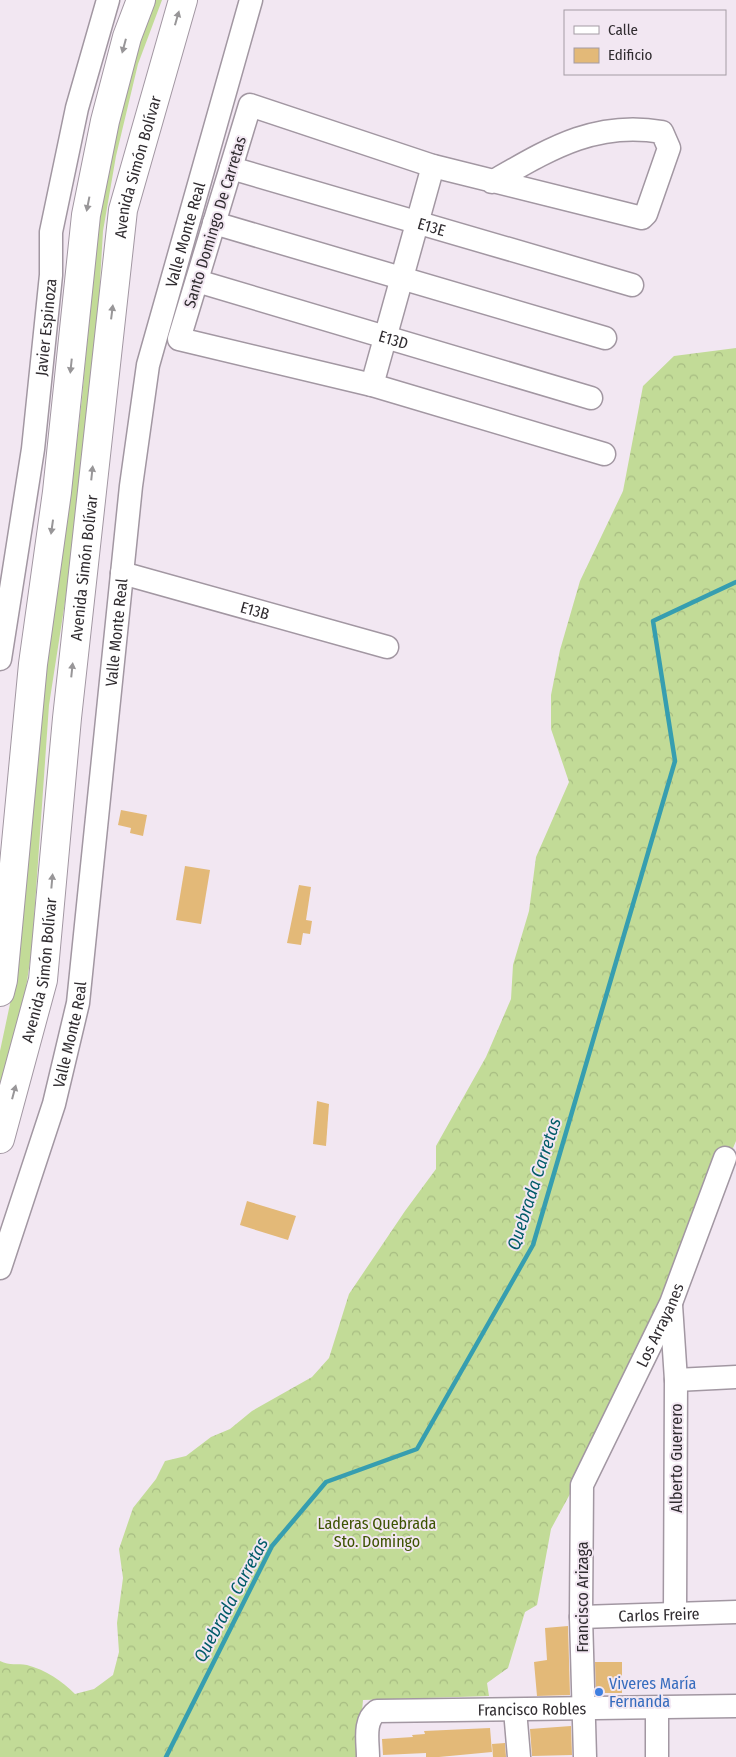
<svg xmlns="http://www.w3.org/2000/svg" width="736" height="1757" viewBox="0 0 736 1757" font-family="'Fira Sans Condensed',sans-serif">
<defs>
<pattern id="forest-crowns" width="20" height="18" patternUnits="userSpaceOnUse" patternTransform="scale(1.25)"><rect width="20" height="18" fill="#c2db97"/><path d="M2 6a3 3 0 1 1 6 0M12 15a3 3 0 1 1 6 0" fill="none" stroke="#a7bc82"/></pattern>
</defs>
<rect width="100%" height="100%" fill="#f2e7f2"/>
<path fill="#c2db97" d="M149 0H162L138 64 116 156 103 231 96 351 74 544 49 705 32 948 24 1001 0 1094V1051L17 971 51 617 69 508 82 398 100 193Z"/>
<path fill="url(#forest-crowns)" d="M736 348V1141L688 1254 667 1315 551 1529 537 1605 525 1612 508 1668 487 1683 489 1696 363 1700 358 1757H0V1661C10 1666 17 1663 27 1665 46 1670 62 1681 75 1694L94 1689 113 1675 119 1652 117 1623 123 1578 119 1549 133 1508 156 1479 165 1461 186 1456 211 1437 230 1429 252 1411 312 1377 329 1358 349 1294 405 1211 436 1169V1146L486 1057 511 999 513 965 529 911 536 857 569 782 551 729V695L560 650 580 581 623 491 643 386 674 356Z"/>
<g fill="none" stroke-linecap="round" stroke-linejoin="round">
<path stroke="#369eb0" stroke-width="4.5" d="M166 1757 272 1546 326 1482 417 1449 533 1245 675 761 653 621 736 582"/>
</g>
<g fill="#e3b978">
<path d="M121 810 147 815 143 836 130 833 131 828 118 825Z"/>
<path d="M185 866 210 870 201 924 176 920Z"/>
<path d="M299 885 311 887 306 920 312 921 310 934 303 933 301 945 287 943Z"/>
<path d="M317 1101 329 1104 326 1146 313 1144Z"/>
<path d="M247 1201 296 1216 288 1240 240 1225Z"/>
<path d="M568 1626 570 1695 537 1696 534 1662 547 1660 545 1628Z"/>
<path d="M595 1662H622V1693H596Z"/>
<path d="M571 1726 572 1755 532 1756 530 1729Z"/>
<path d="M490 1728 492 1752 439 1757H426V1753L383 1755 382 1739 413 1737 412 1735 425 1734 424 1731Z"/>
<path d="M505 1743 506 1757H493L492 1744Z"/>
</g>
<g fill="none" stroke-linecap="round" stroke-linejoin="round">
<defs>
<g id="minor">
<path id="s1" d="M231 168 632 285"/>
<path d="M492 182C548 150 595 120 662 132L669 148 646 214 642 218 433 166 250 105 179 339 372 385 604 454"/>
<path d="M214 223 605 338"/>
<path id="s2" d="M197 281 591 398"/>
<path d="M372 385 433 166"/>
<path id="s3" d="M122 573 387 647"/>
<path id="s4" d="M0 659 33 449 51 275V232L77 108 108 0"/>
<path id="s5" d="M0 1268 54 1104 78 1003 131 486 148 365 251 0"/>
<path d="M671 1305 676 1380 675 1613"/>
<path d="M676 1380 736 1377"/>
<path id="s6" d="M581 1617 736 1612"/>
<path d="M515 1710 519 1757"/>
<path id="s7" d="M368 1757C368 1741 363 1721 377 1711L736 1706"/>
<path id="s8" d="M585 1757 581 1617 582 1485 671 1303 725 1158"/>
<path d="M657 1757V1708"/>
</g>
<g id="highway">
<path d="M0 992 3 980 33 664 57 492 86 215 105 121 127 37 141 0"/>
<path id="s9" d="M0 1139 43 980 67 718 123 210 183 0"/>
</g>
</defs>
<use href="#minor" stroke="#a297a2" stroke-width="25"/>
<use href="#highway" stroke="#a297a2" stroke-width="30"/>
<use href="#minor" stroke="#fff" stroke-width="22"/>
<use href="#highway" stroke="#fff" stroke-width="28"/>
</g>
<defs><path id="oneway-solid" d="M-6-.8H1V-3.2L6.5 0L1 3.2V.8H-6Z" transform="scale(1.25)"/></defs>
<g fill="#989698">
<use href="#oneway-solid" transform="translate(177 18) rotate(-74)"/>
<use href="#oneway-solid" transform="translate(124 46) rotate(105)"/>
<use href="#oneway-solid" transform="translate(88 204) rotate(101)"/>
<use href="#oneway-solid" transform="translate(112 312) rotate(-83)"/>
<use href="#oneway-solid" transform="translate(71 366) rotate(96)"/>
<use href="#oneway-solid" transform="translate(92 473) rotate(-84)"/>
<use href="#oneway-solid" transform="translate(52 527) rotate(98)"/>
<use href="#oneway-solid" transform="translate(72 670) rotate(-84)"/>
<use href="#oneway-solid" transform="translate(52 881) rotate(-85)"/>
<use href="#oneway-solid" transform="translate(14 1092) rotate(-75)"/>
</g>
<circle fill="#3f7fe0" stroke="#f2e7f2" stroke-width="2" cx="599" cy="1692" r="5"/>
<g text-anchor="middle" dominant-baseline="central" stroke-width="4" stroke-linejoin="round" paint-order="stroke">
<g font-size="16" fill="#302c30" stroke="#f2e7f2">
<text stroke="none"><textPath href="#s9" startOffset="984">Avenida Simón Bolívar</textPath></text>
<text transform="translate(215 222) rotate(-73)">Santo Domingo De Carretas</text>
<text stroke="none"><textPath href="#s1" startOffset="209">E13E</textPath></text>
<text stroke="none"><textPath href="#s5" startOffset="1054">Valle Monte Real</textPath></text>
<text stroke="none"><textPath href="#s4" startOffset="335">Javier Espinoza</textPath></text>
<text stroke="none"><textPath href="#s2" startOffset="205">E13D</textPath></text>
<text stroke="none"><textPath href="#s9" startOffset="579">Avenida Simón Bolívar</textPath></text>
<text stroke="none"><textPath href="#s3" startOffset="138">E13B</textPath></text>
<text stroke="none"><textPath href="#s5" startOffset="649">Valle Monte Real</textPath></text>
<text stroke="none"><textPath href="#s9" startOffset="174">Avenida Simón Bolívar</textPath></text>
<text stroke="none"><textPath href="#s5" startOffset="244">Valle Monte Real</textPath></text>
<text stroke="none"><textPath href="#s8" startOffset="450">Los Arrayanes</textPath></text>
<text transform="translate(676 1458) rotate(-90)">Alberto Guerrero</text>
<text transform="translate(582 1597) rotate(-90)">Francisco Arizaga</text>
<text stroke="none"><textPath href="#s6" startOffset="78">Carlos Freire</textPath></text>
<text stroke="none"><textPath href="#s7" startOffset="204">Francisco Robles</textPath></text>
</g>
<g font-size="16" fill="#3d5201" stroke="#f2e7f2">
<text x="377" y="1523">Laderas Quebrada<tspan x="377" dy="18">Sto. Domingo</tspan></text>
</g>
<g font-size="16" fill="#366cbe" stroke="#f2e7f2" text-anchor="start">
<text x="609" y="1683">Viveres María<tspan x="609" dy="18">Fernanda</tspan></text>
</g>
<g font-size="18" font-style="italic" fill="#005b68" stroke="#f2e7f2">
<text transform="translate(534 1184) rotate(-72)">Quebrada Carretas</text>
<text transform="translate(231 1600) rotate(-62)">Quebrada Carretas</text>
</g>
</g>
<rect x="564" y="10" width="162" height="65" fill="#f2e7f2" stroke="#a49ca4"/>
<rect x="574" y="26" width="25" height="8" fill="#ffffff" stroke="#a49ca4"/>
<text x="608" y="35" font-size="15" fill="#302c30">Calle</text>
<rect x="574" y="48" width="25" height="15" fill="#e3b978" stroke="#a49ca4"/>
<text x="608" y="60" font-size="15" fill="#302c30">Edificio</text>
</svg>
